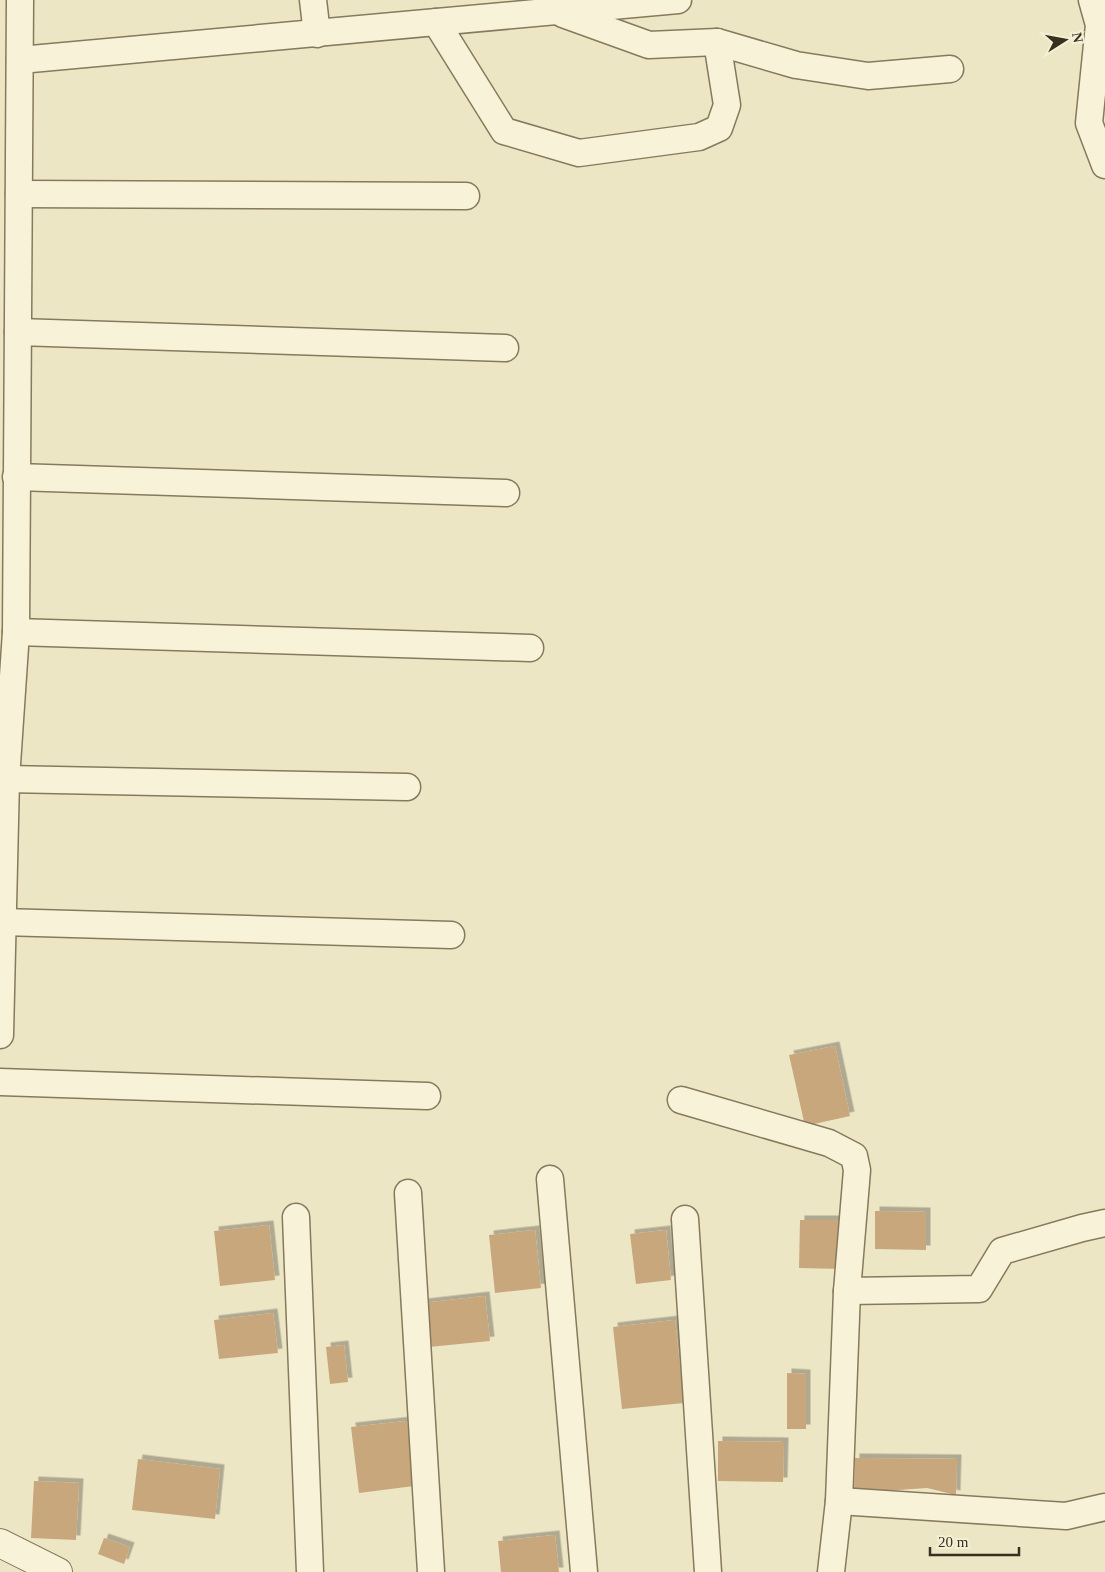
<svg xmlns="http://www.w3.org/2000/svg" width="1105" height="1572" viewBox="0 0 1105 1572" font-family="Georgia,serif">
<defs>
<filter id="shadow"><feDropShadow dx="4.5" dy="-4.5" stdDeviation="0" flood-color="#0004"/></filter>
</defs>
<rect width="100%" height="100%" fill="#ede6c5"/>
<g fill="#c9a77d" filter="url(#shadow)">
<path d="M835 1046 850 1116 805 1126 789 1055Z"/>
<path d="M875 1211 926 1212V1250L875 1249Z"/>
<path d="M800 1220H843L842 1269 799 1268Z"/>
<path d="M269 1225 275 1280 220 1286 214 1231Z"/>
<path d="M535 1230 541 1288 495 1293 489 1235Z"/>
<path d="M666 1230 671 1280 636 1284 630 1234Z"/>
<path d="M485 1296 490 1341 429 1347 423 1303Z"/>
<path d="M273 1313 278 1353 219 1359 214 1320Z"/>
<path d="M675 1320 684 1403 622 1409 613 1327Z"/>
<path d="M344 1345 348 1382 330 1384 326 1347Z"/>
<path d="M787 1373 806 1374V1429H787Z"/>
<path d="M407 1421 414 1486 359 1493 351 1427Z"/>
<path d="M718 1441 784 1442 783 1482 718 1481Z"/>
<path d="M855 1458 957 1459 956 1495 927 1488 854 1493Z"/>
<path d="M138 1459 220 1469 215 1519 132 1510Z"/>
<path d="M34 1481 79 1483 76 1540 31 1538Z"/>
<path d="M555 1535 559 1572H501L498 1541Z"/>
<path d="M104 1538 130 1547 124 1564 98 1554Z"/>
</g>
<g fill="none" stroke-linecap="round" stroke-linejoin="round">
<defs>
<g id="minor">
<path d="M313 0 317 34"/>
<path d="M1092 0 1099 25 1089 123 1105 165"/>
<path d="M563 14 649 45 717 42 796 65 868 76 950 69"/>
<path d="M436 22 504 131 579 153 699 137 719 128 727 105 717 42"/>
<path d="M20 60 678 0"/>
<path d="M19 194 466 196"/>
<path d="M18 332 505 348"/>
<path d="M16 477 506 493"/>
<path d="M16 632 530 648"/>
<path d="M6 779 407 787"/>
<path d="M2 922 451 935"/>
<path d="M0 1035 6 779 16 632 20 0"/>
<path d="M0 1082 427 1096"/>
<path d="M681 1100 829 1143 854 1156 857 1170 847 1291 839 1501 831 1572"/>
<path d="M550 1179 584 1572"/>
<path d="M408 1193 431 1572"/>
<path d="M296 1217 310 1572"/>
<path d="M685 1219 708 1572"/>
<path d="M847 1291 979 1289 1002 1251 1082 1228 1105 1223"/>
<path d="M839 1501 1066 1516 1105 1507"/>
</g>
<path id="tertiary" d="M0 1543 58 1572"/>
</defs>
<use href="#minor" stroke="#87795c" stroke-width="29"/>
<use href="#tertiary" stroke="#87795c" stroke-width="30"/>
<use href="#minor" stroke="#f8f3d8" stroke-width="26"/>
<use href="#tertiary" stroke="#f8f3d8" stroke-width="28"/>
</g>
<g transform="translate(1065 40) rotate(79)" stroke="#f4f0d5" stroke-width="4" paint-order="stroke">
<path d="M0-4L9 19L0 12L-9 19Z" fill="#382f1f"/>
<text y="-8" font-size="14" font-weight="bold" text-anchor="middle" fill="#382f1f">N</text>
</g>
<path d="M930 1547v8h89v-8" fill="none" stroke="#382f1f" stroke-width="2.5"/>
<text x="938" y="1547" font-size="15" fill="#382f1f" stroke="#f4f0d5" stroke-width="4" paint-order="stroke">20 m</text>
</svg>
